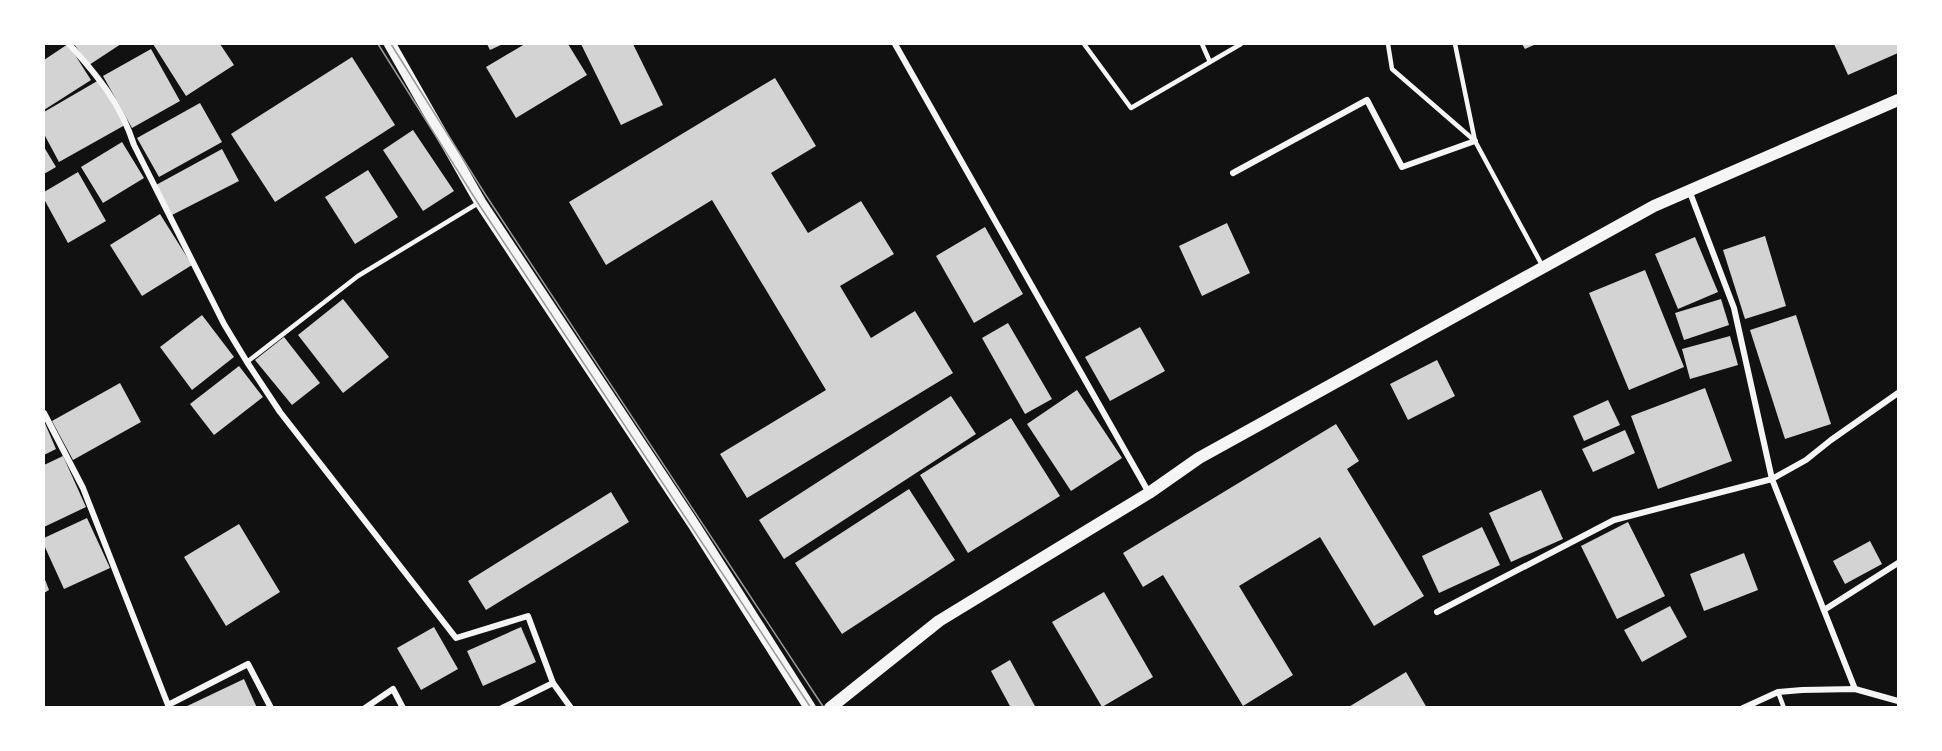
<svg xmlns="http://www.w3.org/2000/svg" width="1942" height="751" viewBox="0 0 1942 751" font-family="Karla,sans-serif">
<rect width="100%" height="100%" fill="#111"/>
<g fill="#d3d3d3">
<path d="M68 44 91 80 44 110V60Z"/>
<path d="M74 44H121L89 65Z"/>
<path d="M153 44H220L234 65 186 96Z"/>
<path d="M487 44H503L490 50Z"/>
<path d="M525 44H568L587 75 516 118 486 67Z"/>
<path d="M581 44H633L663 105 621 125Z"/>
<path d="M1522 44H1536L1525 49Z"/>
<path d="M1834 44H1898V53L1848 75Z"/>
<path d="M151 49 180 101 132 128 103 76Z"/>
<path d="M352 57 395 125 275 202 231 134Z"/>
<path d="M775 78 816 146 771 173 808 233 861 201 894 254 840 286 871 338 915 311 953 373 747 498 720 454 826 390 712 200 606 265 569 202Z"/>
<path d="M99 80 125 125 59 162 44 134V112Z"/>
<path d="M200 103 222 142 159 177 137 138Z"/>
<path d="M413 130 454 191 423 211 383 150Z"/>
<path d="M122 142 144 178 103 203 81 167Z"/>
<path d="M44 147 56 167 44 174Z"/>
<path d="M222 149 239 181 172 215 156 185Z"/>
<path d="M368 170 398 217 355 244 325 197Z"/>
<path d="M78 172 106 221 68 243 44 199V192Z"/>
<path d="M160 214 192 265 142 296 110 245Z"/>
<path d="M1227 223 1250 273 1202 296 1179 246Z"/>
<path d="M985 227 1023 294 974 323 936 256Z"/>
<path d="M1765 236 1786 306 1745 319 1723 250Z"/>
<path d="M1695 237 1718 292 1678 309 1655 254Z"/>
<path d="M1645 270 1684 367 1629 390 1589 293Z"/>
<path d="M343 299 389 357 343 393 298 335Z"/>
<path d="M1721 299 1729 325 1684 340 1675 313Z"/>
<path d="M202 315 234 357 192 390 160 347Z"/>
<path d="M1796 315 1831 424 1785 439 1750 330Z"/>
<path d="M1008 323 1052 399 1025 414 982 338Z"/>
<path d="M1140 327 1165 371 1110 401 1085 357Z"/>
<path d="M1730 336 1738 365 1690 379 1682 349Z"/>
<path d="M284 337 320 383 292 405 255 360Z"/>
<path d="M1437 360 1455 396 1408 420 1390 384Z"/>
<path d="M239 366 263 397 214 435 190 404Z"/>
<path d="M120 383 141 422 73 460 52 421Z"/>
<path d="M1705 388 1732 461 1658 489 1631 416Z"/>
<path d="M1077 390 1122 458 1071 491 1027 424Z"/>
<path d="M951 396 976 434 784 559 759 520Z"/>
<path d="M1608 400 1620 425 1584 441 1573 416Z"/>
<path d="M1011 418 1060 496 968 553 920 475Z"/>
<path d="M44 421 56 449 44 455Z"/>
<path d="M1336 424 1359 461 1347 469 1424 596 1374 626 1320 537 1239 586 1293 675 1243 706 1163 575 1143 587 1123 553Z"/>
<path d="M1625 430 1635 453 1593 472 1582 449Z"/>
<path d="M63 456 86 507 44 527V465Z"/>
<path d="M909 489 955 560 842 634 795 563Z"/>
<path d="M1541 490 1563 539 1511 562 1489 513Z"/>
<path d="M611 492 629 522 486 610 468 581Z"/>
<path d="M87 518 110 568 64 589 44 545V538Z"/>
<path d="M1628 522 1665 596 1617 619 1581 546Z"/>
<path d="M239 524 280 592 226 626 184 557Z"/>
<path d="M1482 527 1500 565 1439 593 1422 556Z"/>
<path d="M1870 541 1882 564 1845 584 1833 561Z"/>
<path d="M1744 553 1758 590 1704 611 1690 574Z"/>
<path d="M44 577 49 590 44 593Z"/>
<path d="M1104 592 1153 677 1102 707 1052 622Z"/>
<path d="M1670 606 1687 637 1642 662 1624 630Z"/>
<path d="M434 627 458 669 421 690 397 648Z"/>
<path d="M521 627 536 662 483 686 467 651Z"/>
<path d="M1010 660 1036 708H1011L991 671Z"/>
<path d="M1406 672 1427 708H1347Z"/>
<path d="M244 679 257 708H183Z"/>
</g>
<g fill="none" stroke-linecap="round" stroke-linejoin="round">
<g stroke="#f5f5f5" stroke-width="4.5">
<path d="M1084 44 1131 108 1241 44"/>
<path d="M1202 44 1210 62"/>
<path d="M1388 44 1392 69 1475 141 1543 267"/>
<path d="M1455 44 1475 141"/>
<path d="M247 362 358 276 480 202"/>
<path d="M1778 692 1784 708"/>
</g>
<g stroke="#f5f5f5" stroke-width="6">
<path d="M69 44C97 75 121 104 134 145L224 324 247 362 280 412 456 638 528 616 553 683 571 708"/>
<path d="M895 44 1149 493"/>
<path d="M1233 173 1367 100 1402 167 1475 141"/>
<path d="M1689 190 1734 308 1772 479 1855 689"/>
<path d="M44 413 83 488 168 705 248 664 271 708"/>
<path d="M1824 610 1898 563"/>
<path d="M1437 612 1614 520 1772 479 1806 460 1831 440 1898 393"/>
<path d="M365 708 393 689 403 708"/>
<path d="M502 708 553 683"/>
<path d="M1743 708 1778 692 1802 690 1855 689 1898 701"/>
</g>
<g stroke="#f5f5f5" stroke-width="12">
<path d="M390 44 480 202 694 525 810 708"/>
<path d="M830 708 939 621 1149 493 1199 458 1654 206 1898 100"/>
</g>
<g stroke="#9a9a9a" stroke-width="1.5">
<path d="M378 44 476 200 811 708"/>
<path d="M391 44 485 194 824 708"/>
</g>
</g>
<rect width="1942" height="751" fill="none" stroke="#ffffff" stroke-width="90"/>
</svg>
